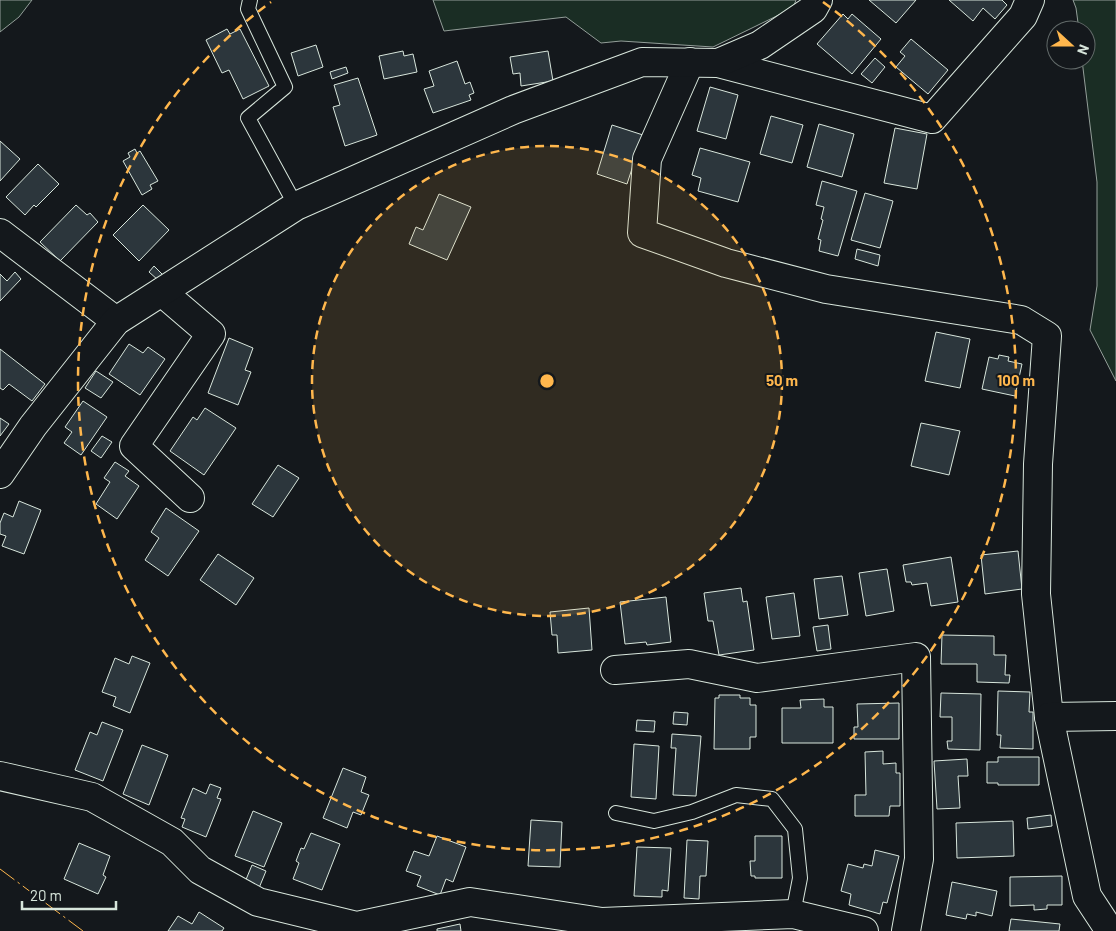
<svg xmlns="http://www.w3.org/2000/svg" width="1116" height="931" viewBox="0 0 1116 931" font-family="Barlow,sans-serif">
<rect width="100%" height="100%" fill="#14181c"/>
<g fill="#1a2d24" stroke="#939e99">
<path d="M0 0H32L19 17 0 32Z"/>
<path d="M433 0H796L793 8 713 47 621 41 601 43 566 17 444 31Z"/>
<path d="M1073 0H1116V381L1090 330 1097 286V182L1082 60H1086V30H1079L1076 8Z"/>
</g>
<g fill="#2c363c" stroke="#d8e6dc">
<path d="M869 0H916L896 23Z"/>
<path d="M949 0H1002L1007 5 995 19 983 8 973 21Z"/>
<path d="M843 14 848 19 852 14 881 39 852 74 817 44Z"/>
<path d="M227 29 230 34 240 29 269 86 243 99 229 70 222 73 206 40Z"/>
<path d="M911 39 948 70 928 94 896 67 905 56 900 52Z"/>
<path d="M316 45 323 67 298 76 291 53Z"/>
<path d="M403 51 404 56 413 54 417 72 384 79 379 56Z"/>
<path d="M548 51 553 81 521 86 520 73 513 74 510 57Z"/>
<path d="M875 58 885 67 872 83 861 74Z"/>
<path d="M457 61 465 84 470 82 474 93 469 95 471 100 433 113 424 89 434 86 429 71Z"/>
<path d="M346 67 348 73 332 79 330 72Z"/>
<path d="M358 78 377 135 345 146 333 107 340 105 334 85Z"/>
<path d="M710 87 738 95 726 139 697 131Z"/>
<path d="M771 116 803 125 792 163 760 154Z"/>
<path d="M819 124 854 134 842 177 807 167Z"/>
<path d="M612 125 643 135 627 184 597 174Z"/>
<path d="M895 128 927 134 917 189 884 183Z"/>
<path d="M0 141 20 159 0 181Z"/>
<path d="M700 148 750 162 738 202 698 191 701 178 692 175Z"/>
<path d="M135 149 137 153 140 151 158 181 150 185 152 189 142 195 123 161 130 157 128 153Z"/>
<path d="M38 164 59 184 36 207 34 205 25 215 6 197Z"/>
<path d="M822 181 857 191 838 256 819 251 821 240 818 239 823 220 821 219 824 207 816 205Z"/>
<path d="M865 193 893 201 880 248 851 240Z"/>
<path d="M439 194 471 207 447 260 409 244 416 227 423 230Z"/>
<path d="M76 205 87 215 90 213 98 222 60 261 40 242Z"/>
<path d="M143 205 169 230 139 261 113 235Z"/>
<path d="M857 249 880 255 878 266 855 259Z"/>
<path d="M154 266 163 275 158 280 149 272Z"/>
<path d="M15 272 21 279 0 301V274L7 281Z"/>
<path d="M936 332 970 339 960 388 925 381Z"/>
<path d="M229 338 253 348 245 370 251 372 238 405 208 393Z"/>
<path d="M129 344 143 353 148 347 165 359 140 395 109 374Z"/>
<path d="M0 349 45 384 32 401 9 384 3 390 0 388Z"/>
<path d="M999 355 1009 357 1008 361 1022 364 1015 396 982 389 989 357 998 359Z"/>
<path d="M96 371 113 382 101 398 85 388Z"/>
<path d="M83 401 107 417 81 455 64 443 72 432 65 427Z"/>
<path d="M205 408 236 428 204 475 170 451 193 417 197 420Z"/>
<path d="M0 418 9 424 0 436Z"/>
<path d="M921 423 960 431 949 475 911 466Z"/>
<path d="M102 436 112 442 101 458 91 451Z"/>
<path d="M115 462 129 471 125 476 139 486 117 519 96 504 110 482 104 478Z"/>
<path d="M278 465 299 478 273 517 252 504Z"/>
<path d="M19 501 41 510 24 554 2 546 6 536 0 534V523L4 513 13 517Z"/>
<path d="M166 508 199 531 168 576 145 560 159 538 151 532Z"/>
<path d="M1018 551 1022 589 985 594 981 555Z"/>
<path d="M218 554 254 578 236 605 200 580Z"/>
<path d="M951 557 958 602 931 606 927 583 912 585 911 582H906L903 565Z"/>
<path d="M887 569 894 611 866 616 859 573Z"/>
<path d="M842 576 848 615 819 619 814 579Z"/>
<path d="M741 588 743 602 747 601 754 650 719 655 713 621H708L704 593Z"/>
<path d="M794 593 800 636 772 639 766 597Z"/>
<path d="M666 597 671 642 647 645 646 642 625 644 620 602Z"/>
<path d="M589 608 592 650 558 653 557 635H552L550 612Z"/>
<path d="M828 625 831 649 817 651 813 627Z"/>
<path d="M942 635 994 636V655H1006L1005 675H1010L1009 683 977 682V664H941Z"/>
<path d="M132 656 150 663 130 713 113 706 116 697 102 692 115 658 129 664Z"/>
<path d="M998 691 1030 692 1029 712H1033V749L1000 748 1001 735H997Z"/>
<path d="M941 693 981 694 980 750 948 749 947 741H952V717H940Z"/>
<path d="M719 695H740V698H750V705H756V737H750V749H714L715 698H719Z"/>
<path d="M824 699V707H833V743H782V708H801L800 700Z"/>
<path d="M899 703V739H854V727H858L857 704Z"/>
<path d="M674 712 688 713 687 725 673 724Z"/>
<path d="M637 720 655 721 654 732 636 731Z"/>
<path d="M102 722 123 730 103 781 75 770 90 732 97 735Z"/>
<path d="M672 734 701 736 696 796 673 795 676 748H671Z"/>
<path d="M634 744 659 746 656 799 631 797Z"/>
<path d="M142 745 168 755 149 805 123 794Z"/>
<path d="M883 751V764L896 763V773H900V806H890L889 816H855V795H866L865 752Z"/>
<path d="M998 757H1039V785H998V783H987V762H998Z"/>
<path d="M967 759 968 776H958L960 808 937 809 934 761Z"/>
<path d="M343 768 366 777 361 792 369 795 361 815 353 812 347 828 323 818Z"/>
<path d="M210 784 221 788 217 798 221 799 206 837 182 827 185 819 181 818 193 788 206 794Z"/>
<path d="M253 811 282 823 264 867 235 856Z"/>
<path d="M1051 815 1052 826 1028 829 1027 818Z"/>
<path d="M531 820 562 822 560 867 528 866Z"/>
<path d="M1013 821 1014 856 957 858 956 823Z"/>
<path d="M311 833 340 844 322 890 293 879 299 863 296 861 301 848 304 849Z"/>
<path d="M437 836 466 847 453 882 446 879 440 895 417 886 421 876 406 871 414 851 429 856Z"/>
<path d="M755 836H782V878H755V876H751L750 861H755Z"/>
<path d="M687 840 708 841 706 876H700L699 899 684 898Z"/>
<path d="M79 843 110 856 103 875 106 877 98 894 64 879Z"/>
<path d="M637 847 671 848 668 891 662 890V897L634 896Z"/>
<path d="M875 850 899 856 887 903 883 902 880 914 849 905 851 894 841 891 848 864 863 868 864 864 872 866Z"/>
<path d="M252 865 266 871 259 888 245 882Z"/>
<path d="M1062 876V905H1047V909L1034 910V905L1010 906V877Z"/>
<path d="M952 882 997 891 992 916 976 912V916L967 914 966 919 946 915Z"/>
<path d="M199 912 224 928 222 931H168L178 916 192 924Z"/>
<path d="M1011 919 1060 924 1059 931H1009Z"/>
<path d="M460 924 461 931H437V929Z"/>
</g>
<g fill="none" stroke-linecap="round" stroke-linejoin="round">
<defs>
<g id="service">
<path d="M250 0 248 9 285 87 248 118 296 206"/>
<path d="M616 813 654 821 692 812 736 795 772 799 795 829 800 878 793 914"/>
</g>
<g id="minor">
<path d="M690 62 647 159 642 233 726 263 826 289 1021 320 1047 336 1038 464 1036 594 1049 717"/>
<path d="M718 63 932 119 1023 16 1030 0"/>
<path d="M0 233 116 321"/>
<path d="M162 292 211 334 134 446 190 498"/>
<path d="M0 474 33 426 116 321 296 206 513 110 642 62 718 63 760 45 813 9 818 0"/>
<path d="M615 670 689 664 757 678 916 657 919 859 906 931"/>
<path d="M0 776 92 797 172 842 200 870 258 902 357 926 470 902 602 922 793 914 864 931"/>
<path d="M1110 931 1087 896 1049 717 1116 716"/>
</g>
</defs>
<use href="#service" stroke="#d8e6dc" stroke-width="16"/>
<use href="#minor" stroke="#d8e6dc" stroke-width="30"/>
<use href="#service" stroke="#14181c" stroke-width="14"/>
<use href="#minor" stroke="#14181c" stroke-width="28"/>
<path stroke="#ffb74d" stroke-width="1" stroke-dasharray="18 4 2.5 4" stroke-linecap="butt" d="M0 869 83 931"/>
</g>
<circle cx="547" cy="381" r="235" fill="#ffb74d" fill-opacity=".12"/>
<g fill="none" stroke="#ffb74d" stroke-width="2.5" stroke-dasharray="9 6">
<circle cx="547" cy="381" r="235"/>
<path d="M823 2A469 469 0 1 1 271 2"/>
</g>
<circle cx="547" cy="381" r="8" fill="#ffb74d" stroke="#14181c" stroke-width="2.5"/>
<g font-size="15" text-anchor="middle" font-weight="bold" fill="#ffb74d" stroke="#14181c" stroke-width="4" stroke-linejoin="round" paint-order="stroke">
<text x="782" y="386">50 m</text>
<text x="1016" y="386">100 m</text>
</g>
<g transform="translate(1071 45) rotate(111)"><circle r="24" fill="#14181c" stroke="#626a69"/>
<path d="M0-4L9 19L0 12L-9 19Z" fill="#ffb74d"/>
<text y="-8" font-size="14" font-weight="bold" text-anchor="middle" fill="#d8e6dc">N</text>
</g>
<path d="M22 901v8h94v-8" fill="none" stroke="#d8e6dc" stroke-width="2.5"/>
<text x="30" y="901" font-size="15" fill="#d8e6dc" stroke="#14181c" stroke-width="4" paint-order="stroke">20 m</text>
</svg>
